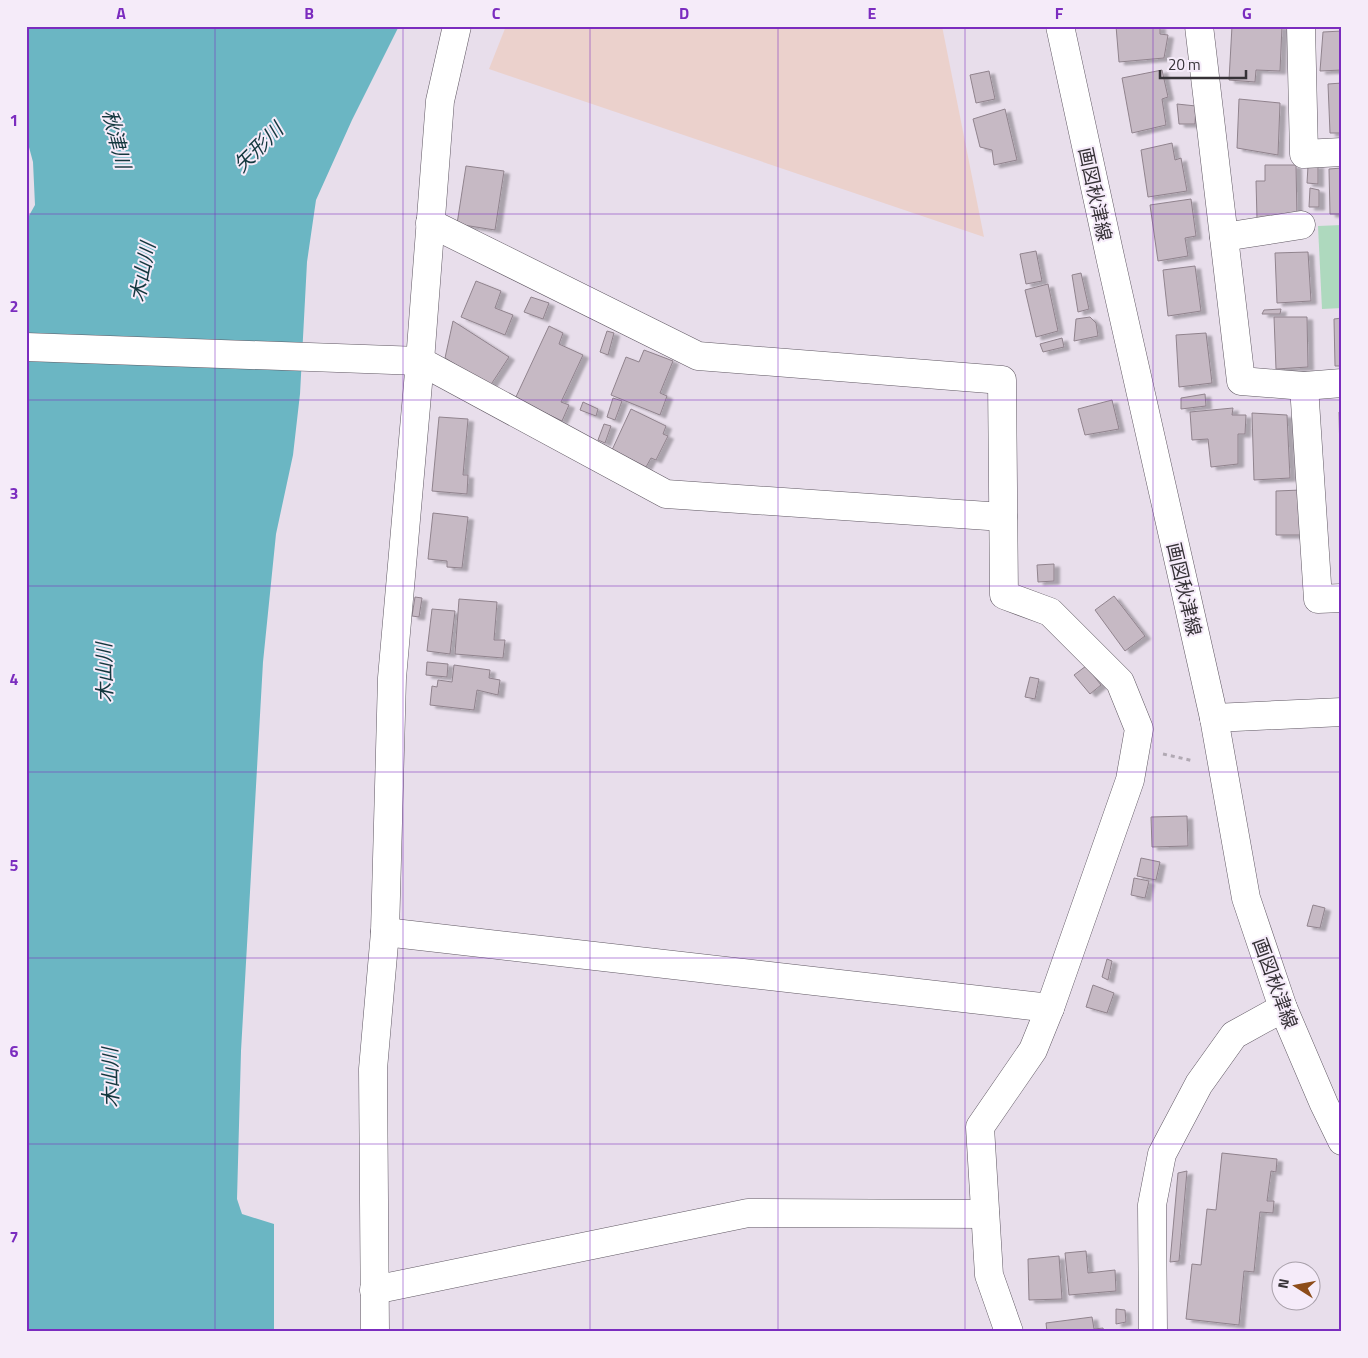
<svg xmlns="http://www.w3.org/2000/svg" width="1368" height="1358" viewBox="0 0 1368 1358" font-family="'Titillium Web','Noto Sans JP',sans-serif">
<defs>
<filter id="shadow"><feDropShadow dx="5.5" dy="3" stdDeviation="1" flood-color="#0004"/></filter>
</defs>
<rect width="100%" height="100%" fill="#e8deeb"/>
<path fill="#ebd1cc" d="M506 26H942L984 237 489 69Z"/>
<path fill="#aed9be" d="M1342 225V308L1322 309 1318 226Z"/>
<path fill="#6bb6c3" d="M26 26H399L352 120 316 200 307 262 300 394 293 455 276 534 263 662 241 1051 237 1199 242 1214 274 1224V1332H26V221L35 205 33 162 26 136Z"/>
<g fill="#c6b9c4" stroke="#90838d" filter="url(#shadow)">
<path d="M1116 26H1160V34L1168 35 1164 58 1119 62Z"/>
<path d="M1232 26H1282L1280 71 1256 70 1255 82 1229 80Z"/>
<path d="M1342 31V70L1320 71 1323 32Z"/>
<path d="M1162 70 1168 97 1162 99 1166 125 1132 133 1122 78Z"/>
<path d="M989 71 995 99 976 103 970 75Z"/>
<path d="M1342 83V133H1330L1328 84Z"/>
<path d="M1239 99 1280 103 1278 155 1237 148Z"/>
<path d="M1177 104 1196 106 1195 124H1179Z"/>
<path d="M1005 109 1017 160 994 165 992 150 980 147 973 119Z"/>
<path d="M1172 143 1175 160 1181 158 1187 191 1148 197 1141 150Z"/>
<path d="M1265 165H1296L1297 218 1257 219 1256 181H1265Z"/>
<path d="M1318 165V184L1307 183 1308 166Z"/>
<path d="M466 166 504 171 495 230 457 224Z"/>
<path d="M1342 168V214H1330L1329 169Z"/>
<path d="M1310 188 1319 190V207H1309Z"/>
<path d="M1191 199 1196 236 1185 238 1188 256 1158 261 1150 205Z"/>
<path d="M1036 251 1042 281 1026 284 1020 254Z"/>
<path d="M1308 252 1311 301 1277 303 1275 253Z"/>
<path d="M1195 266 1201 311 1168 316 1163 270Z"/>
<path d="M1081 273 1089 309 1078 312 1072 275Z"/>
<path d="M476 281 501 291 495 308 513 315 505 335 461 317Z"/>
<path d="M1048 284 1058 331 1036 337 1025 290Z"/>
<path d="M531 297 549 303 543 319 524 312Z"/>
<path d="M1281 309 1280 314H1262L1264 310Z"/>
<path d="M1090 317 1096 323 1098 336 1074 341 1076 319Z"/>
<path d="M1274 317H1307L1308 367 1276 369Z"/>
<path d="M1342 318V366H1335L1334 319Z"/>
<path d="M453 321 509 357 490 386 445 358Z"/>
<path d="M549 326 563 333 559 344 583 355 561 402 569 405 562 421 515 399Z"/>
<path d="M607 331 614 333 608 355 600 352Z"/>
<path d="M1206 333 1212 383 1179 387 1176 335Z"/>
<path d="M1062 338 1064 347 1043 352 1040 344Z"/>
<path d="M644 350 673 361 660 393 667 396 660 415 611 395 626 357 639 362Z"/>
<path d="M1205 394 1206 406 1181 409V398Z"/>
<path d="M613 398 622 401 615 420 607 417Z"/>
<path d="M1112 400 1119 429 1085 435 1078 409Z"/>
<path d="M583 402 598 409 596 416 580 410Z"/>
<path d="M1233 408 1232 415H1246L1245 434H1238V464L1211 467 1208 439 1192 440 1190 412Z"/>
<path d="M631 409 666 426 663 434 668 436 656 460 651 458 646 467 612 450Z"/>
<path d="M1339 412H1342V457H1340Z"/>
<path d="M1252 413 1287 415 1290 478 1254 480Z"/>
<path d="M439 417 468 419 463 475H468L467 494 432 491Z"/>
<path d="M604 424 611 426 605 443 598 440Z"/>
<path d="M1301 490 1302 535H1276V491Z"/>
<path d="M433 513 468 517 462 568 447 567V561L428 559Z"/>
<path d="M1054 564V581L1038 582 1037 565Z"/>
<path d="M1114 596 1145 636 1125 651 1095 610Z"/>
<path d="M415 597 422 598 419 617 412 616Z"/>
<path d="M459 599 497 602 494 640H505L503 658 455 654Z"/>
<path d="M432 609 455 611 450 654 427 651Z"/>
<path d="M427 662 448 664 447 677 426 675Z"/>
<path d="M454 665 490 670 489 678 500 680 498 695 477 690 474 710 430 705 432 686 437 687 438 680 452 682Z"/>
<path d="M1086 666 1101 685 1090 694 1074 675Z"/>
<path d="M1030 677 1039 679 1035 699 1025 697Z"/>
<path d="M1187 816 1188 846 1152 847 1151 817Z"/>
<path d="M1141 858 1160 862 1156 880 1137 876Z"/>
<path d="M1134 878 1149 881 1145 898 1131 895Z"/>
<path d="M1313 905 1325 908 1320 928 1307 926Z"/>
<path d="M1107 959 1112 961 1108 980 1102 977Z"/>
<path d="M1093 985 1114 993 1107 1013 1086 1007Z"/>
<path d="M1222 1153 1277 1159 1276 1172 1271 1171 1267 1201H1274L1273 1213 1260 1212 1254 1272 1244 1271 1239 1325 1186 1319 1192 1264 1201 1265 1207 1209 1216 1210Z"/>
<path d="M1187 1171 1179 1261 1170 1262 1178 1173Z"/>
<path d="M1086 1251 1088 1273 1115 1270 1116 1291 1069 1295 1065 1253Z"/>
<path d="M1059 1256 1062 1299 1029 1300 1028 1259Z"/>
<path d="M1116 1309 1125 1310 1126 1322 1116 1324Z"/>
<path d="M1092 1317 1094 1329 1103 1328 1104 1332H1047L1046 1323Z"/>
</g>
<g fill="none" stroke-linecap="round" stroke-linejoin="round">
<defs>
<g id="street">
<path d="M1199 26 1241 381 1304 386 1342 383"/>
<path d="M1301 26 1304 154 1342 152"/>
<path d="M430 223 698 356 1002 380 1004 595 1050 612 1120 682 1139 729 1130 780 1050 1008 1033 1050 980 1127 989 1275 1009 1332"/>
<path d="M1224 237 1301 225"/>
<path d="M26 347 420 361 666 494 1003 517"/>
<path d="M1304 386 1318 599 1342 598"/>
<path d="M385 932 1050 1008"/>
<path d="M374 1290 748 1213 985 1214"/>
<path d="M375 1332 373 1069 385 932 392 678 420 361 440 101 457 26"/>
<path d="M1153 1332 1152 1205 1162 1154 1199 1084 1234 1035 1283 1008"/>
</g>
<g id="secondary">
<path d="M1060 26 1111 261 1214 718 1246 898 1283 1008 1324 1104 1342 1141"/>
<path d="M1214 718 1342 712"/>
</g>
</defs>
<use href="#street" stroke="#605863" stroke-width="29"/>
<use href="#secondary" stroke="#605863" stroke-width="29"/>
<path stroke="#b1a9b3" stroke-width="3" stroke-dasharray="4 4" stroke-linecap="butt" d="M1163 754 1194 761"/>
<use href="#street" stroke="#fff" stroke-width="28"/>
<use href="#secondary" stroke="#fff" stroke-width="28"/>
</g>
<path fill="none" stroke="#7b2cbf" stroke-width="1" stroke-opacity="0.55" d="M215 26V1332M403 26V1332M590 26V1332M778 26V1332M965 26V1332M1153 26V1332M26 214H1342M26 400H1342M26 586H1342M26 772H1342M26 958H1342M26 1144H1342"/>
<g text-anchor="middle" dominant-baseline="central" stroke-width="4" stroke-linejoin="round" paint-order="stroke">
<g font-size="19" fill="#363237" stroke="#f5ebf9">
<text transform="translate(1096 194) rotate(78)">画図秋津線</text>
<text transform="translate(1185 589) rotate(77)">画図秋津線</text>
<text transform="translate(1276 983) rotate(70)">画図秋津線</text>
</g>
<g font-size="20" font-style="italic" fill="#13373e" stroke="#f5ebf9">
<text transform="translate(117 139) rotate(76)">秋津川</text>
<text transform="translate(258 147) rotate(-45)">矢形川</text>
<text transform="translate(142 272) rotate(-79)">木山川</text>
<text transform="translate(104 673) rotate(-91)">木山川</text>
<text transform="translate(110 1078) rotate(-91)">木山川</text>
</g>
</g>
<rect width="1368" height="1358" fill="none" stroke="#f5ebf9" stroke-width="55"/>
<g transform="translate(1296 1286) rotate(281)"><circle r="24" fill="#f5ebf9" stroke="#a9a1ab"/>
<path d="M0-4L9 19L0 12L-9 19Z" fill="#8d4c19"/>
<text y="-8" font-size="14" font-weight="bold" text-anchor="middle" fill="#363237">N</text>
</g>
<path d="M1160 70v8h86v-8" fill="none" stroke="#363237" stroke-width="2.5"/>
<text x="1168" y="70" font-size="15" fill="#363237" stroke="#f5ebf9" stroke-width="4" paint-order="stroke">20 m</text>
<rect x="28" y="28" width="1312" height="1302" fill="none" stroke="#7b2cbf" stroke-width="2"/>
<g font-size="16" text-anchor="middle" font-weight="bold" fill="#7b2cbf">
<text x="121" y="19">A</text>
<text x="309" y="19">B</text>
<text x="496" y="19">C</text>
<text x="684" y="19">D</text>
<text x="872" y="19">E</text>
<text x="1059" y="19">F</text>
<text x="1247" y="19">G</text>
<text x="14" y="126">1</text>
<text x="14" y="312">2</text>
<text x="14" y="499">3</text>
<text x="14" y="685">4</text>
<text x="14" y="871">5</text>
<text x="14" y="1057">6</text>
<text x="14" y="1243">7</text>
</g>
</svg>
